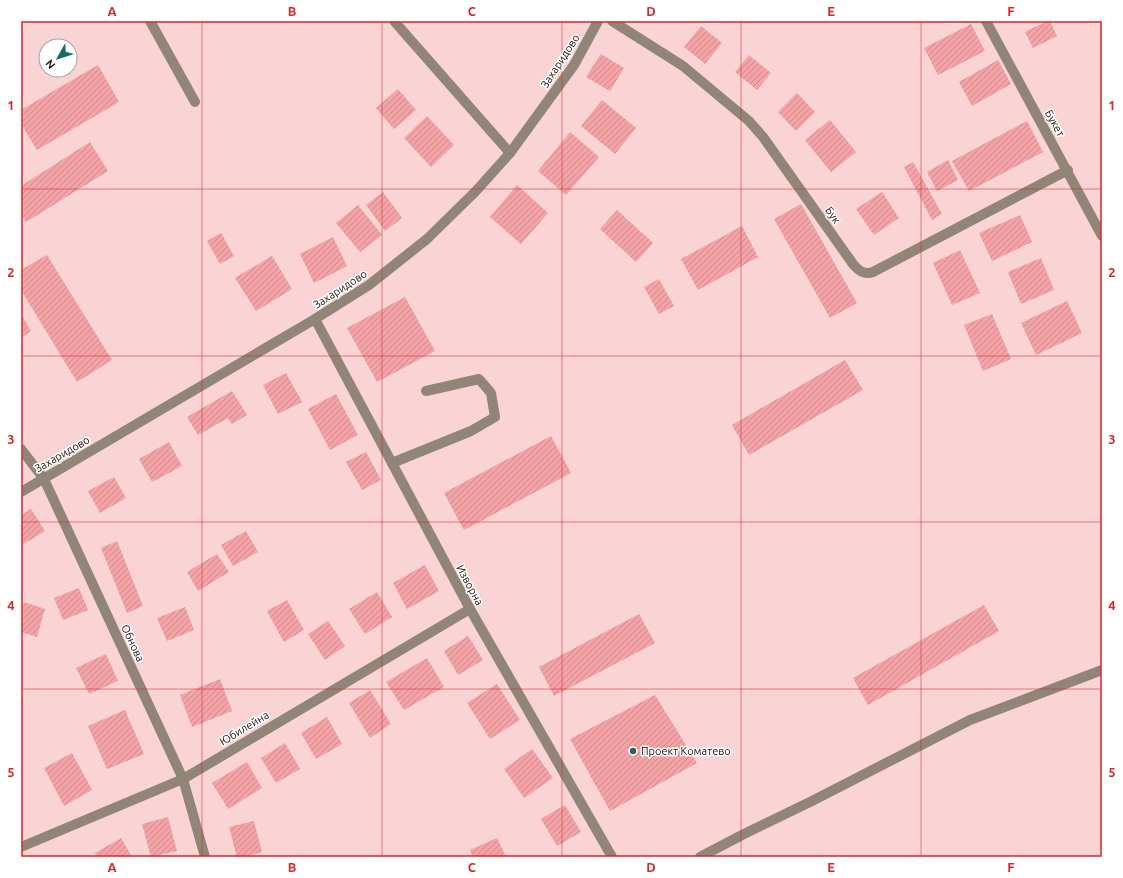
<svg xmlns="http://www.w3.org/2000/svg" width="1123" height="878" viewBox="0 0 1123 878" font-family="Ubuntu,sans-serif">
<defs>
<pattern id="building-hatch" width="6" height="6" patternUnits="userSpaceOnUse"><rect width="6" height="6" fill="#f3a2a6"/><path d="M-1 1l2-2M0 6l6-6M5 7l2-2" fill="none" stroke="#d08a8e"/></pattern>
</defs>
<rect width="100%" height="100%" fill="#fad3d4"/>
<g fill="url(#building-hatch)">
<path d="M1047 21H1050L1057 36 1033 48 1025 32Z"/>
<path d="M971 24 985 51 938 75 924 48Z"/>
<path d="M701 26 722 43 705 64 684 47Z"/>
<path d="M601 54 624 68 610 91 586 77Z"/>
<path d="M749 55 771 73 757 90 735 72Z"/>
<path d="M998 60 1011 84 972 106 959 82Z"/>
<path d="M98 65 119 102 37 150 21 124V110Z"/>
<path d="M398 89 416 110 394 129 376 108Z"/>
<path d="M797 93 815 112 796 131 778 112Z"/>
<path d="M602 100 636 128 615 154 581 126Z"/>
<path d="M427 116 454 145 431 167 404 138Z"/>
<path d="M830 120 856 152 831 172 805 140Z"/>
<path d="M1027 121 1043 152 969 191 952 161Z"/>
<path d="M570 132 599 157 566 195 538 171Z"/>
<path d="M90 142 108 171 26 222 21 213V186Z"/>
<path d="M948 160 958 180 937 191 927 172Z"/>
<path d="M913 162 942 214 932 220 904 167Z"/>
<path d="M517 185 548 213 521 244 490 217Z"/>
<path d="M383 192 402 218 385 231 366 205Z"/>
<path d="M882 192 899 218 874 235 856 209Z"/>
<path d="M801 204 857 303 830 318 774 219Z"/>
<path d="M358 205 382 235 360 252 336 223Z"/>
<path d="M617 210 653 243 636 262 600 229Z"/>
<path d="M1020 215 1032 242 992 261 979 233Z"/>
<path d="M742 226 758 257 698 290 681 259Z"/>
<path d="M221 233 234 256 220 264 207 241Z"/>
<path d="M333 237 347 266 314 283 300 254Z"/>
<path d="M960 250 980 293 952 305 933 263Z"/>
<path d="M47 255 112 360 77 382 21 290V270Z"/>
<path d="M272 256 292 289 256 311 235 278Z"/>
<path d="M1041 258 1054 290 1021 304 1008 272Z"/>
<path d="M659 279 674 306 659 314 644 287Z"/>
<path d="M405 297 435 351 377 382 347 328Z"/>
<path d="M1067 301 1082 333 1036 355 1021 323Z"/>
<path d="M21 314 31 331 21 338Z"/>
<path d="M992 314 1011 359 983 371 964 325Z"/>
<path d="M845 360 863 390 749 455 732 425Z"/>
<path d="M286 373 302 402 278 414 263 385Z"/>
<path d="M232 391 247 415 232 424 228 418 198 435 187 417Z"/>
<path d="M336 394 358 435 330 450 308 409Z"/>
<path d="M551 436 571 473 464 530 444 493Z"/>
<path d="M169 442 182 466 152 482 139 459Z"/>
<path d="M366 452 381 480 362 490 346 462Z"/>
<path d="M114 477 126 498 100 513 88 491Z"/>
<path d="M31 509 45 531 22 545 21 543V515Z"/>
<path d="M246 531 258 552 233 566 221 545Z"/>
<path d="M117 541 143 606 127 613 101 548Z"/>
<path d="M217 554 229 572 198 591 187 572Z"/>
<path d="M425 565 439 591 407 609 393 583Z"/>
<path d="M79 588 88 610 63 620 54 598Z"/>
<path d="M377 592 392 617 365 634 349 609Z"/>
<path d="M287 600 304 630 284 642 267 611Z"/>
<path d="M24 602 45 609 37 637 21 632V610Z"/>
<path d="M984 605 999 631 868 705 853 678Z"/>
<path d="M185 607 194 630 167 641 157 618Z"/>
<path d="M639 614 655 643 554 696 539 667Z"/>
<path d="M328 621 345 646 325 660 308 634Z"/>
<path d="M468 636 483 660 458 675 444 651Z"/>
<path d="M106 654 118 681 89 694 76 668Z"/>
<path d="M427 658 444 687 404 710 386 682Z"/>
<path d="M220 679 232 711 192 727 180 695Z"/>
<path d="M497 684 520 720 490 739 467 703Z"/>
<path d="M370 690 391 724 370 738 349 703Z"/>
<path d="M655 695 697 763 610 811 570 739Z"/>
<path d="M125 710 144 754 107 769 88 726Z"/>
<path d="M327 717 342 744 316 759 301 733Z"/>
<path d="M285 743 300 769 276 783 261 758Z"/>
<path d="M532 749 553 778 524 798 504 769Z"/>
<path d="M72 753 92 790 64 806 44 768Z"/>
<path d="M247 762 262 788 228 809 212 783Z"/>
<path d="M565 805 581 832 557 846 541 819Z"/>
<path d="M168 817 177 851 151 857 142 824Z"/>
<path d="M254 821 262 852 244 857H237L229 827Z"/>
<path d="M121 838 132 857H97L95 853Z"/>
<path d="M497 838 506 857H473L470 850Z"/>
</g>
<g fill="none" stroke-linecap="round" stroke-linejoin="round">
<g stroke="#908577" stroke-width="10">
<path d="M150 21 195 102"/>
<path d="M394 21 510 153"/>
<path d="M612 21 683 66 749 121 763 137 853 264C859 271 864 275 873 272L1068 170"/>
<path d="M986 21 1102 236"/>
<path d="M315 319 470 609 612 857"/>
<path d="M21 449 44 479 183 779 205 857"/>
<path d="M392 463 471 431 495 417 491 393 479 379 426 391"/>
<path d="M21 492 315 319 369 285 427 239 475 192 510 153 574 65 598 21"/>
<path d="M21 847 183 779 470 609"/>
<path d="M700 857 744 834 812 801 970 720 1102 670"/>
</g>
</g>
<path fill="none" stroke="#d62828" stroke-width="1" stroke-opacity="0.55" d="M202 21V857M382 21V857M562 21V857M741 21V857M921 21V857M21 189H1102M21 356H1102M21 522H1102M21 689H1102"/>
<circle fill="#1c6969" stroke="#fff" stroke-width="1.5" cx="633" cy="751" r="4"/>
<g text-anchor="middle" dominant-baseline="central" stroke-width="3" stroke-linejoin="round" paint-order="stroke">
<g font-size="11" fill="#201011" stroke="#fff">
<text transform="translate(560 61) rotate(-57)">Захаридово</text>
<text transform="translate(1055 123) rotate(61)">Букет</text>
<text transform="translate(833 215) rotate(55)">Бук</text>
<text transform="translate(340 289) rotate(-33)">Захаридово</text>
<text transform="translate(62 454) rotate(-30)">Захаридово</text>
<text transform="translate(470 585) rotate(62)">Изворна</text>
<text transform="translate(133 643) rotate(65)">Обнова</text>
<text transform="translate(244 728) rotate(-31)">Юбилейна</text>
</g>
<g font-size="11" fill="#201011" stroke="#fff" text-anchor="start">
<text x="641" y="751">Проект Коматево</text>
</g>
</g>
<rect width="1123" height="878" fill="none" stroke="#ffffff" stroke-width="44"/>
<g transform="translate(58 58) rotate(231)"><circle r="19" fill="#ffffff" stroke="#a69fa0"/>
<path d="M0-3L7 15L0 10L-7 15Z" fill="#1c6969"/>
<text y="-6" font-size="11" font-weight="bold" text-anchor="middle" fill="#201011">N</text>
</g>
<rect x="22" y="22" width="1079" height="834" fill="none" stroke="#d62828" stroke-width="1.5"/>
<g font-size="13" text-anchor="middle" font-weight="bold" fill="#d62828">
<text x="112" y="16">A</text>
<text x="292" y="16">B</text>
<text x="472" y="16">C</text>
<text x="651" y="16">D</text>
<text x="831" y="16">E</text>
<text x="1011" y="16">F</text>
<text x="11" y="110">1</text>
<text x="1112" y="110">1</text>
<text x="11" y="277">2</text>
<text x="1112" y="277">2</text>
<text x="11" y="444">3</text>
<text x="1112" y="444">3</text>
<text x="11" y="610">4</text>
<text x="1112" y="610">4</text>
<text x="11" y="777">5</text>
<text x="1112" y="777">5</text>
<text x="112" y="872">A</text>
<text x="292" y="872">B</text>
<text x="472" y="872">C</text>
<text x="651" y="872">D</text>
<text x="831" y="872">E</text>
<text x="1011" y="872">F</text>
</g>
</svg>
